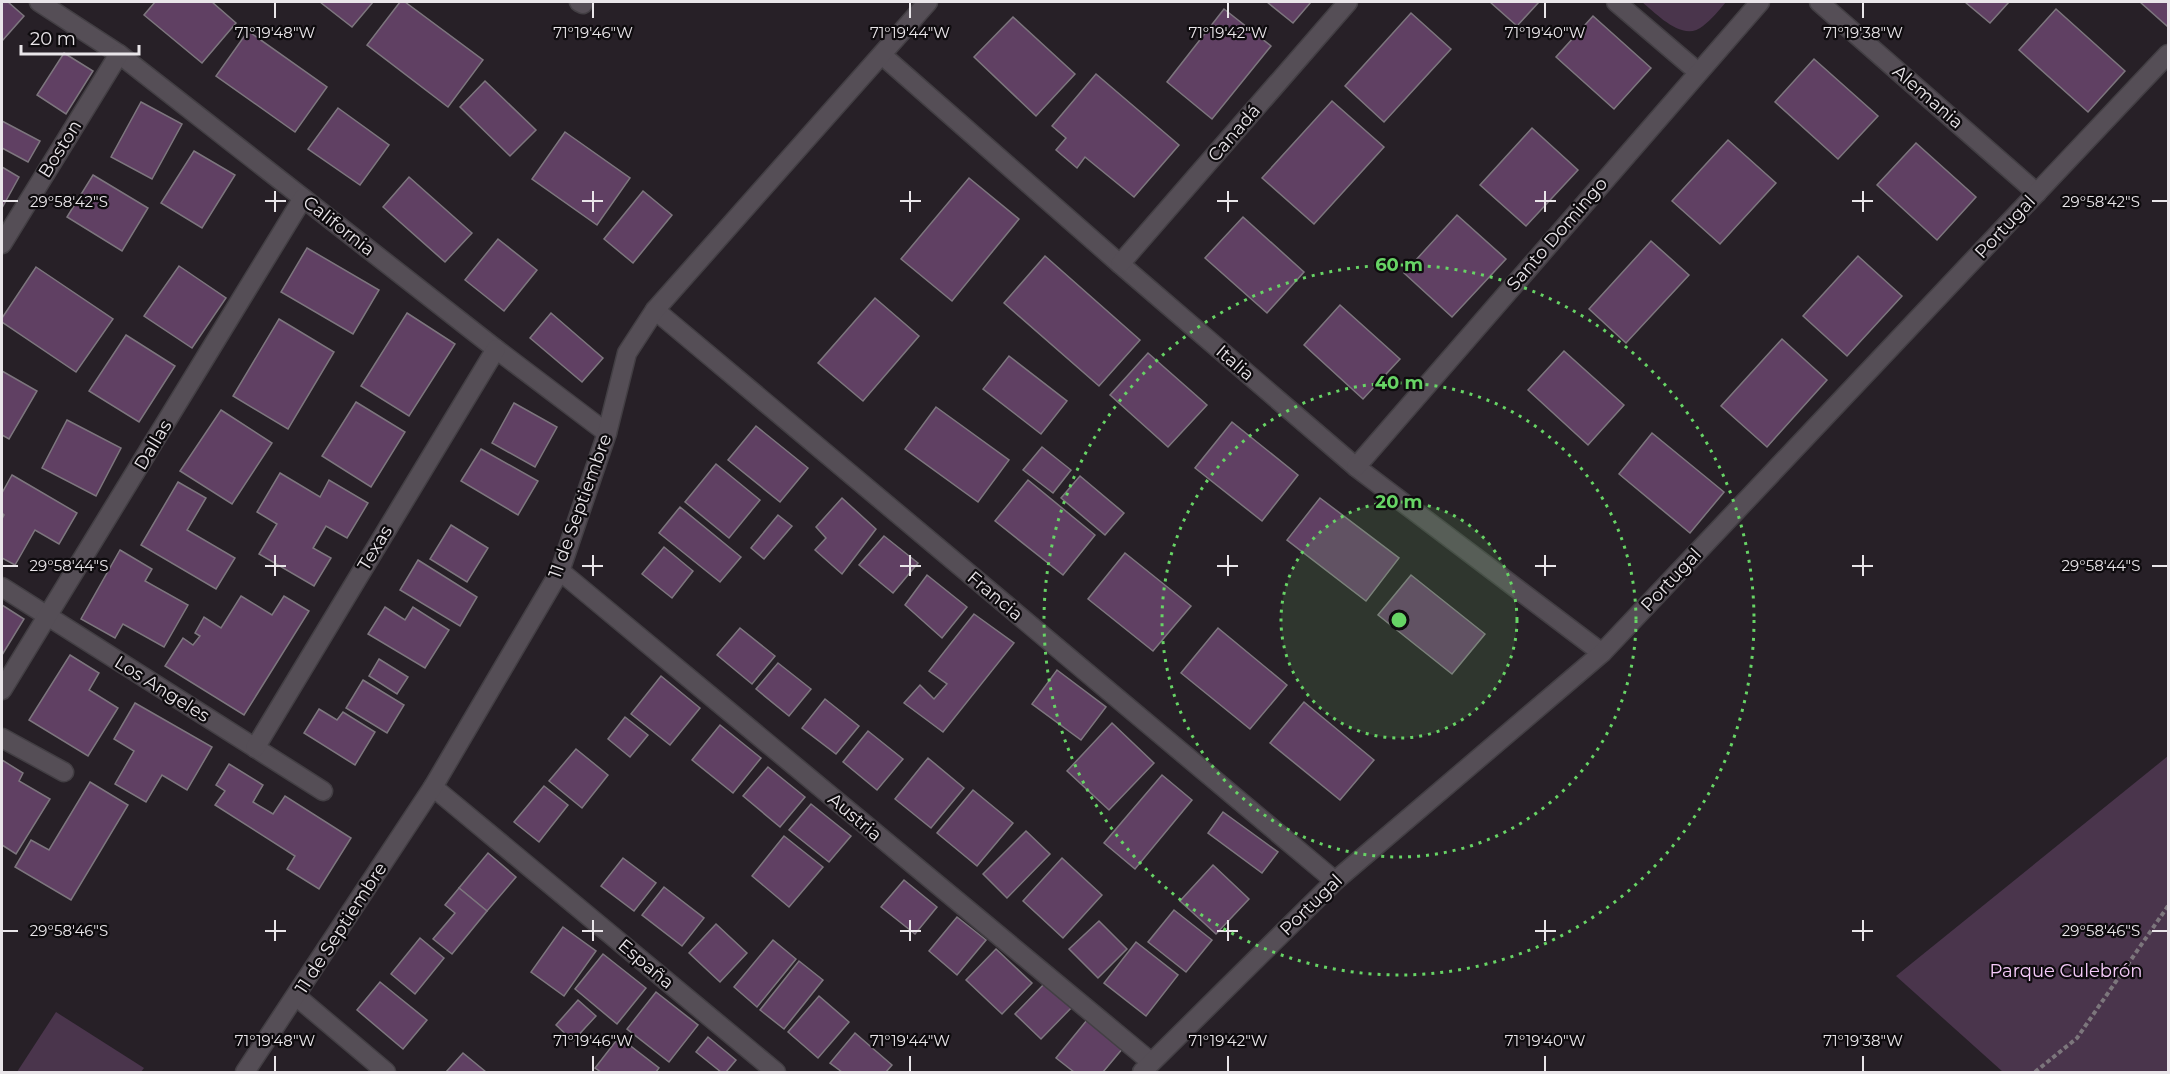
<svg xmlns="http://www.w3.org/2000/svg" width="2170" height="1074" viewBox="0 0 2170 1074" font-family="Montserrat,sans-serif">
<rect width="100%" height="100%" fill="#272027"/>
<g fill="#4a354c">
<path d="M1642 2H1726C1719 10 1712 19 1703 26 1683 43 1657 14 1642 2Z"/>
<path d="M2168 756V1072H2003L1896 976Z"/>
<path d="M56 1012 144 1068 141 1072H17Z"/>
</g>
<g fill="#604063" stroke="#7d767e" stroke-width="1.5">
<path d="M2 2H8L24 16 2 41Z"/>
<path d="M155 2H212L236 23 202 63 144 15Z"/>
<path d="M320 2H373L352 27Z"/>
<path d="M400 2H405L483 60 448 107 367 45Z"/>
<path d="M1267 2H1311L1293 23Z"/>
<path d="M1490 2H1539L1517 26Z"/>
<path d="M1965 2H2009L1990 23Z"/>
<path d="M2140 2H2168V24L2167 26Z"/>
<path d="M1224 9 1271 46 1212 119 1167 82Z"/>
<path d="M2056 9 2125 71 2088 112 2019 50Z"/>
<path d="M1411 13 1451 49 1384 122 1345 86Z"/>
<path d="M1593 16 1651 68 1614 109 1556 57Z"/>
<path d="M1013 17 1075 74 1036 116 974 57Z"/>
<path d="M248 31 327 87 295 132 216 76Z"/>
<path d="M64 53 93 71 66 114 37 95Z"/>
<path d="M1814 59 1878 116 1838 159 1775 102Z"/>
<path d="M1096 74 1179 145 1134 197 1085 157 1077 168 1056 150 1066 138 1052 126Z"/>
<path d="M485 81 536 130 510 156 460 107Z"/>
<path d="M1332 101 1384 147 1314 224 1262 178Z"/>
<path d="M141 102 182 124 152 179 111 157Z"/>
<path d="M338 108 389 145 360 185 308 149Z"/>
<path d="M2 121 40 141 28 162 2 148Z"/>
<path d="M1532 128 1578 170 1526 226 1480 185Z"/>
<path d="M565 132 630 178 597 225 532 179Z"/>
<path d="M1728 140 1776 183 1720 244 1672 201Z"/>
<path d="M1916 143 1976 197 1937 240 1877 185Z"/>
<path d="M194 151 235 175 202 228 161 203Z"/>
<path d="M2 167 19 177 2 208Z"/>
<path d="M93 175 148 208 122 251 67 217Z"/>
<path d="M409 177 472 233 445 262 383 207Z"/>
<path d="M969 178 1019 219 952 301 901 259Z"/>
<path d="M643 191 672 215 633 263 604 239Z"/>
<path d="M1457 215 1506 259 1452 317 1404 273Z"/>
<path d="M1243 217 1304 272 1267 313 1205 258Z"/>
<path d="M498 239 537 270 504 311 465 280Z"/>
<path d="M1651 241 1689 275 1626 343 1589 309Z"/>
<path d="M307 248 379 290 353 334 281 292Z"/>
<path d="M1045 256 1140 340 1099 386 1004 303Z"/>
<path d="M1858 256 1902 296 1847 356 1803 316Z"/>
<path d="M179 266 226 298 192 348 144 316Z"/>
<path d="M36 267 113 319 76 372 2 322V318Z"/>
<path d="M875 298 919 336 863 401 818 363Z"/>
<path d="M1340 305 1400 359 1363 399 1304 345Z"/>
<path d="M407 313 455 344 409 416 361 386Z"/>
<path d="M551 313 603 358 582 382 530 338Z"/>
<path d="M279 319 334 352 288 429 233 396Z"/>
<path d="M126 335 175 366 139 422 89 391Z"/>
<path d="M1782 339 1827 380 1767 447 1721 406Z"/>
<path d="M1564 351 1624 405 1588 445 1528 390Z"/>
<path d="M1148 353 1207 405 1168 447 1110 395Z"/>
<path d="M1009 356 1067 401 1041 434 983 389Z"/>
<path d="M2 371 37 391 9 439 2 435Z"/>
<path d="M356 402 405 432 371 487 322 456Z"/>
<path d="M514 403 557 427 535 467 492 443Z"/>
<path d="M936 407 1009 460 978 502 905 449Z"/>
<path d="M221 410 272 443 232 504 180 471Z"/>
<path d="M67 420 121 448 96 496 42 468Z"/>
<path d="M1232 422 1298 475 1262 521 1195 468Z"/>
<path d="M756 426 808 468 780 502 728 460Z"/>
<path d="M1652 433 1724 492 1690 533 1619 474Z"/>
<path d="M1042 447 1071 470 1053 493 1023 470Z"/>
<path d="M481 449 538 481 518 515 461 481Z"/>
<path d="M716 464 760 500 729 538 685 502Z"/>
<path d="M280 473 320 497 329 480 368 503 347 538 326 526 313 548 331 558 314 586 259 554 277 524 257 512Z"/>
<path d="M12 475 77 513 59 544 35 530 15 565 2 558V519L4 515 2 513V493Z"/>
<path d="M1080 476 1124 513 1105 535 1061 498Z"/>
<path d="M1028 480 1095 535 1063 575 995 521Z"/>
<path d="M178 482 206 498 187 530 235 558 216 589 141 545Z"/>
<path d="M842 498 876 529 842 574 815 550 826 538 816 527Z"/>
<path d="M1320 498 1399 558 1366 601 1287 540Z"/>
<path d="M680 507 741 557 720 582 659 533Z"/>
<path d="M778 515 792 526 764 559 751 548Z"/>
<path d="M451 525 488 548 467 582 430 559Z"/>
<path d="M884 536 918 563 893 593 859 565Z"/>
<path d="M664 547 693 571 672 598 642 574Z"/>
<path d="M120 550 152 569 145 581 188 605 164 647 123 624 115 638 81 619Z"/>
<path d="M1125 553 1191 606 1153 651 1088 599Z"/>
<path d="M418 560 477 597 460 626 400 590Z"/>
<path d="M927 575 967 607 942 638 905 605Z"/>
<path d="M1411 575 1485 634 1452 674 1378 615Z"/>
<path d="M241 596 272 615 284 596 309 611 244 715 165 666 183 638 193 645 200 636 195 633 204 617 221 628Z"/>
<path d="M2 605 24 619 2 655Z"/>
<path d="M385 607 405 620 413 607 449 630 425 668 368 634Z"/>
<path d="M974 614 1014 643 943 732 904 703 920 685 934 699 947 684 929 671Z"/>
<path d="M740 628 775 656 752 684 717 655Z"/>
<path d="M1218 628 1287 685 1250 729 1181 673Z"/>
<path d="M70 655 99 673 89 690 118 708 88 756 29 720Z"/>
<path d="M379 659 408 677 397 694 369 676Z"/>
<path d="M778 663 811 689 789 716 756 689Z"/>
<path d="M1057 670 1106 707 1081 740 1032 704Z"/>
<path d="M661 676 700 708 670 745 631 714Z"/>
<path d="M363 680 404 705 387 733 346 708Z"/>
<path d="M825 699 859 726 836 754 802 728Z"/>
<path d="M1304 702 1374 760 1340 800 1270 743Z"/>
<path d="M135 703 212 747 187 790 162 775 146 802 115 784 134 751 114 739Z"/>
<path d="M319 709 337 720 343 712 375 732 355 765 304 733Z"/>
<path d="M625 717 648 735 630 757 608 739Z"/>
<path d="M1112 723 1154 763 1109 810 1067 771Z"/>
<path d="M720 725 761 758 733 793 692 760Z"/>
<path d="M868 731 903 759 877 790 843 762Z"/>
<path d="M576 749 608 775 582 808 549 781Z"/>
<path d="M928 758 964 788 931 828 895 799Z"/>
<path d="M2 760 23 773 19 781 50 799 16 854 2 845Z"/>
<path d="M229 764 263 785 253 802 273 814 285 796 351 838 319 889 287 869 295 856 215 805 225 791 216 785Z"/>
<path d="M768 767 805 797 780 827 743 796Z"/>
<path d="M1162 775 1192 800 1135 869 1104 843Z"/>
<path d="M90 782 128 805 71 900 15 867 31 840 49 850Z"/>
<path d="M544 786 568 805 539 842 514 822Z"/>
<path d="M973 790 1013 823 977 866 937 833Z"/>
<path d="M811 804 851 836 829 862 789 830Z"/>
<path d="M1223 812 1278 852 1262 873 1208 833Z"/>
<path d="M1026 831 1050 854 1007 898 983 874Z"/>
<path d="M784 836 823 867 789 907 752 876Z"/>
<path d="M488 853 516 877 487 911 459 888Z"/>
<path d="M623 858 656 883 634 911 601 886Z"/>
<path d="M1062 858 1102 895 1063 938 1023 901Z"/>
<path d="M1213 865 1249 899 1216 934 1180 901Z"/>
<path d="M904 880 937 907 915 934 881 907Z"/>
<path d="M664 887 704 918 682 946 642 915Z"/>
<path d="M459 888 487 911 452 954 433 939 455 913 445 905Z"/>
<path d="M1174 910 1212 940 1186 972 1148 942Z"/>
<path d="M957 917 986 940 957 975 929 951Z"/>
<path d="M1099 921 1127 949 1098 978 1069 949Z"/>
<path d="M716 924 747 953 720 982 689 953Z"/>
<path d="M563 927 596 951 564 996 531 972Z"/>
<path d="M420 938 444 958 415 994 391 974Z"/>
<path d="M773 940 796 959 757 1007 734 987Z"/>
<path d="M1136 942 1178 975 1146 1016 1104 983Z"/>
<path d="M996 949 1032 983 1002 1014 966 980Z"/>
<path d="M603 954 646 988 617 1024 575 989Z"/>
<path d="M799 961 823 980 784 1029 760 1010Z"/>
<path d="M1048 980 1075 1004 1041 1039 1015 1014Z"/>
<path d="M380 982 427 1020 403 1049 357 1010Z"/>
<path d="M656 992 698 1025 669 1062 627 1029Z"/>
<path d="M819 996 849 1022 818 1058 788 1032Z"/>
<path d="M578 1000 596 1016 573 1041 556 1025Z"/>
<path d="M1087 1020 1123 1048 1103 1072H1074L1056 1058Z"/>
<path d="M855 1033 892 1065 886 1072H842L830 1063Z"/>
<path d="M619 1037 659 1068 656 1072H601L595 1068Z"/>
<path d="M708 1037 736 1060 726 1072H721L696 1052Z"/>
<path d="M463 1053 486 1072H446Z"/>
</g>
<g fill="none" stroke-linecap="round" stroke-linejoin="round">
<defs>
<g id="street">
<path d="M39 2 119 54 496 349 607 433"/>
<path d="M579 2 583 4 584 2"/>
<path d="M1616 2 1698 72"/>
<path d="M1819 2 2037 193"/>
<path d="M882 55 1120 264 1356 467 1602 653"/>
<path d="M2 244 119 54"/>
<path d="M1120 264 1348 2"/>
<path d="M655 310 1335 881"/>
<path d="M1356 467 1760 2"/>
<path d="M560 571 1151 1062"/>
<path d="M2 587 323 791"/>
<path d="M2 690 303 198"/>
<path d="M2 738 64 772"/>
<path d="M255 748 496 349"/>
<path d="M433 787 776 1072"/>
<path d="M296 996 386 1072"/>
<path d="M245 1072 433 787 560 571 607 433 627 353 655 310 928 2"/>
</g>
<path id="secondary" d="M1142 1072 1335 881 1602 653 2168 54"/>
</defs>
<use href="#street" stroke="#433f44" stroke-width="21"/>
<use href="#secondary" stroke="#433f44" stroke-width="21"/>
<path stroke="#7c767c" stroke-width="4" stroke-dasharray="4.5 3" stroke-linecap="butt" d="M2035 1072 2077 1038 2168 906"/>
<use href="#street" stroke="#554e56" stroke-width="18"/>
<use href="#secondary" stroke="#554e56" stroke-width="18"/>
</g>
<path fill="none" stroke="#e9e5e9" stroke-width="2" d="M275 3V18M593 3V18M910 3V18M1228 3V18M1545 3V18M1863 3V18M275 191V212M593 191V212M910 191V212M1228 191V212M1545 191V212M1863 191V212M3 201H18M265 201H286M582 201H603M900 201H921M1217 201H1238M1535 201H1556M1852 201H1873M2152 201H2167M275 555V576M593 555V576M910 555V576M1228 555V576M1545 555V576M1863 555V576M3 566H18M265 566H286M582 566H603M900 566H921M1217 566H1238M1535 566H1556M1852 566H1873M2152 566H2167M275 920V941M593 920V941M910 920V941M1228 920V941M1545 920V941M1863 920V941M3 931H18M265 931H286M582 931H603M900 931H921M1217 931H1238M1535 931H1556M1852 931H1873M2152 931H2167M275 1056V1071M593 1056V1071M910 1056V1071M1228 1056V1071M1545 1056V1071M1863 1056V1071"/>
<circle cx="1399" cy="620" r="118" fill="#67d465" fill-opacity=".12"/>
<g fill="none" stroke="#67d465" stroke-width="3" stroke-dasharray="3 6">
<circle cx="1399" cy="620" r="118"/>
<circle cx="1399" cy="620" r="237"/>
<circle cx="1399" cy="620" r="355"/>
</g>
<g text-anchor="middle" dominant-baseline="central" stroke-width="4.5" stroke-linejoin="round" paint-order="stroke">
<g font-size="18" fill="#e9e5e9" stroke="#0e0b0e">
<text transform="translate(1928 97) rotate(41)">Alemania</text>
<text transform="translate(1234 133) rotate(-49)">Canadá</text>
<text transform="translate(60 149) rotate(-58)">Boston</text>
<text transform="translate(339 226) rotate(38)">California</text>
<text transform="translate(2005 227) rotate(-47)">Portugal</text>
<text transform="translate(1557 234) rotate(-49)">Santo Domingo</text>
<text transform="translate(1235 363) rotate(41)">Italia</text>
<text transform="translate(153 445) rotate(-59)">Dallas</text>
<text transform="translate(580 506) rotate(-70)">11 de Septiembre</text>
<text transform="translate(375 548) rotate(-59)">Texas</text>
<text transform="translate(1671 580) rotate(-47)">Portugal</text>
<text transform="translate(995 596) rotate(40)">Francia</text>
<text transform="translate(162 689) rotate(32)">Los Angeles</text>
<text transform="translate(855 817) rotate(40)">Austria</text>
<text transform="translate(1311 905) rotate(-44)">Portugal</text>
<text transform="translate(341 928) rotate(-57)">11 de Septiembre</text>
<text transform="translate(646 964) rotate(40)">España</text>
</g>
<g font-size="18" fill="#f7ccfb" stroke="#0e0b0e">
<text x="2066" y="971">Parque Culebrón</text>
</g>
</g>
<g font-size="15" text-anchor="middle" fill="#e9e5e9" stroke="#0e0b0e" stroke-width="4.5" stroke-linejoin="round" paint-order="stroke">
<text x="275" y="38">71°19'48"W</text>
<text x="593" y="38">71°19'46"W</text>
<text x="910" y="38">71°19'44"W</text>
<text x="1228" y="38">71°19'42"W</text>
<text x="1545" y="38">71°19'40"W</text>
<text x="1863" y="38">71°19'38"W</text>
<text x="69" y="207">29°58'42"S</text>
<text x="2101" y="207">29°58'42"S</text>
<text x="69" y="571">29°58'44"S</text>
<text x="2101" y="571">29°58'44"S</text>
<text x="69" y="936">29°58'46"S</text>
<text x="2101" y="936">29°58'46"S</text>
<text x="275" y="1046">71°19'48"W</text>
<text x="593" y="1046">71°19'46"W</text>
<text x="910" y="1046">71°19'44"W</text>
<text x="1228" y="1046">71°19'42"W</text>
<text x="1545" y="1046">71°19'40"W</text>
<text x="1863" y="1046">71°19'38"W</text>
</g>
<circle cx="1399" cy="620" r="9" fill="#67d465" stroke="#0e0b0e" stroke-width="3"/>
<g font-size="18" text-anchor="middle" font-weight="bold" fill="#67d465" stroke="#0e0b0e" stroke-width="4.5" stroke-linejoin="round" paint-order="stroke">
<text x="1399" y="271">60 m</text>
<text x="1399" y="389">40 m</text>
<text x="1399" y="508">20 m</text>
</g>
<rect width="2170" height="1074" fill="none" stroke="#e9e5e9" stroke-width="6"/>
<path d="M21 45v9h118v-9" fill="none" stroke="#e9e5e9" stroke-width="3"/>
<text x="30" y="45" font-size="18" fill="#e9e5e9" stroke="#0e0b0e" stroke-width="4.5" paint-order="stroke">20 m</text>
</svg>
